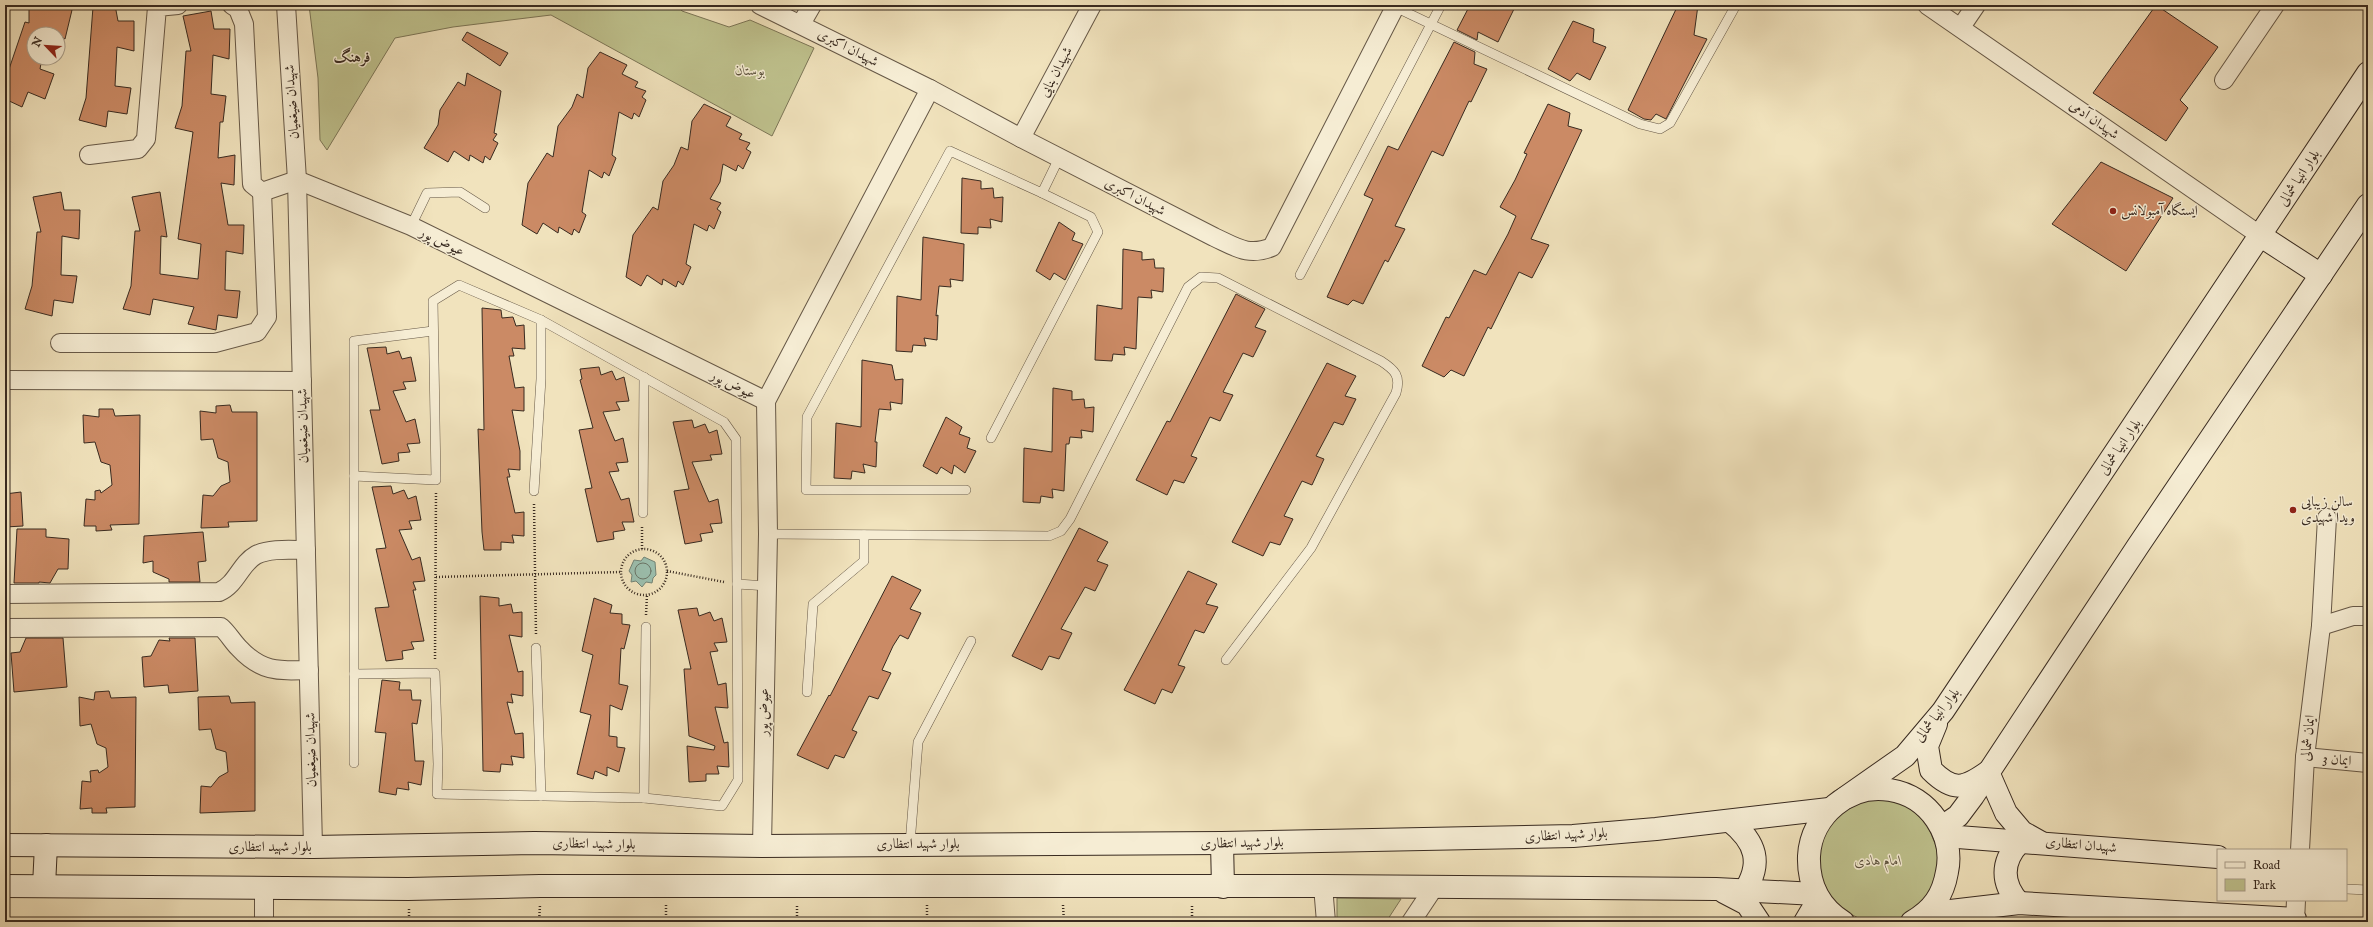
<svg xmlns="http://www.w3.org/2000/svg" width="2373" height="927" viewBox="0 0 2373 927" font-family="'IM FELL English',Amiri,serif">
<rect width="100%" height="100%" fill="#f1e3bd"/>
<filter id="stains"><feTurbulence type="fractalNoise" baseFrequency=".005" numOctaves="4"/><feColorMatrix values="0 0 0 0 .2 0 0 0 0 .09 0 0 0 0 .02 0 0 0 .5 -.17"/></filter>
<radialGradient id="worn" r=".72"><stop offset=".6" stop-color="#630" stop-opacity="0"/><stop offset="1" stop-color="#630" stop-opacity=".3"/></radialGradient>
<g fill="#bfc28e" stroke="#7c7657">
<path d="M309 5H678L682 11 729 27 750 20 814 48 772 136 551 15 453 27 395 38 327 150 320 140 318 78Z"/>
<path d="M1890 790 1927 824 1938 851 1935 901 1910 922H1866L1843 910 1828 895 1809 847 1829 809Z"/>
<path d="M1337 898 1401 899 1386 922H1337Z"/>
</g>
<path fill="#9bbead" stroke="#738375" d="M644 557 655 562 656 575 653 578 652 583 646 582 642 587 636 581 631 582 632 575 629 571 634 560 641 561Z"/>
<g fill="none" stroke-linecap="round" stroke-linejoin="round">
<circle stroke="#6a7466" stroke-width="1" cx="643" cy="571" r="8"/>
</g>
<g fill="#cb8a65" stroke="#382a20">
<path d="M29 5H56L72 10 65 39 50 31 49 34H34V58H42L40 69 54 74 45 99 28 92 22 107 5 99V81L25 22 29 23Z"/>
<path d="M106 5H115L118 21H134V51L117 47 115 86 131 88 127 114 108 111 106 127 79 120 86 98 93 7Z"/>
<path d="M1470 5H1502L1514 9 1498 42 1478 32 1477 40 1457 30Z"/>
<path d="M1678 5H1698L1694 35 1707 39 1666 119 1656 114 1651 120 1644 119 1628 110Z"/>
<path d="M2156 5 2218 47 2180 100 2188 108 2166 141 2093 93Z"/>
<path d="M211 11 214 29H230L229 59 213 55 211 94 226 96 223 122H220L218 158 235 155 234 185 221 183 228 225H244L243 254 226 251 225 290 240 291 237 318 218 315 216 330 188 324 194 307 153 299 150 315 123 309 131 286 135 231H140L132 197 160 192 167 237 161 236 160 274 198 279 201 244 178 239 193 132 175 128 182 106 186 51H191L183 16Z"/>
<path d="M1573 21 1594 29 1593 42 1606 47 1590 80 1577 73 1570 81 1548 69Z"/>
<path d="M467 32 508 53 500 66 462 40Z"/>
<path d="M1454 42 1475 52 1474 64 1487 69 1471 102 1469 101 1443 156 1432 151 1395 226 1405 229 1388 262 1385 260 1363 304 1353 300 1348 305 1327 297 1373 199 1364 195 1388 146 1398 150Z"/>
<path d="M600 52 627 65 622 74 638 82 635 87 646 91 642 97 646 100 639 117 634 113 632 119 619 112 612 155 616 158 609 176 604 172 602 178 589 170 582 212 586 215 579 233 574 229 572 235 559 227 558 233 543 223 537 234 522 225 528 183 547 153 553 157 558 126 572 107 577 94 583 98 588 68Z"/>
<path d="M467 73 501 91 494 133 497 134 493 140 498 143 490 160 485 156 483 163 470 155 469 161 454 151 448 162 424 148 438 125 440 110 458 82 465 86Z"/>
<path d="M704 104 731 117 726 126 742 134 739 139 750 143 746 149 751 152 743 169 738 165 736 171 723 164 720 182 710 199 721 203 717 209 721 212 714 229 709 225 707 231 694 224 686 264 691 267 683 285 678 281 676 287 663 279 662 285 647 275 641 286 626 277 633 235 653 207 658 210 663 181 674 165 681 147 688 150 692 121Z"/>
<path d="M1548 104 1570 113 1568 126 1582 130 1531 239 1549 245 1532 278 1519 272 1491 329 1488 327 1464 376 1451 370 1444 377 1422 366 1446 317 1449 318 1474 270 1486 275 1508 234 1516 216 1500 207 1515 180 1527 154 1524 153Z"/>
<path d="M2101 162 2173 198 2126 271 2052 224Z"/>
<path d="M962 178 981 181V189L993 188 994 198 1003 197 1002 222 990 219 991 228 978 227V234L961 233Z"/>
<path d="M61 192 64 210H80L79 239 62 236 61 275 77 276 73 303 54 300 52 316 25 309 32 286 37 232H41L33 197Z"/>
<path d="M1059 222 1075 233 1072 240 1083 244 1065 280 1054 273 1050 280 1036 271Z"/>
<path d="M923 237 964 244 963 281 950 279 951 287 939 286 936 316 938 315 937 340 924 338 926 346 913 345 912 352 896 351 897 296 921 300Z"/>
<path d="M1123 249 1142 252V260L1154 259 1155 268H1164L1163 292 1151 290 1152 298 1138 297 1136 349 1124 347 1125 355 1113 354 1112 361 1095 360 1097 305 1122 309Z"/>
<path d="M1236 294 1265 309 1255 327 1266 331 1253 357 1243 353 1223 392 1233 395 1220 421 1210 417 1191 456 1197 458 1184 483 1174 480 1167 495 1136 480 1167 421 1170 422Z"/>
<path d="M482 308 501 310 502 318 513 317 516 326 524 325 525 349 512 348 514 356H509L515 388 524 387V411L512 410 520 451V470L508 469 510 477H507L515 513 524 512V536L512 535 514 543 501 542V550H484L482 532 478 429 484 430Z"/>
<path d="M386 347 387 354 399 351 402 359 411 357 416 381 403 382 406 389 393 391 406 422 415 419 420 443 407 444 410 452 398 453 399 461 382 464 370 410H380L367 348Z"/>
<path d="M862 360 892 365 895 380 903 379 902 404 890 402 891 410 879 409 875 442H877L876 467 863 464 865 473 852 471 851 479 834 478 836 423 861 427Z"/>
<path d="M1327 363 1356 376 1345 396 1356 399 1343 425 1334 422 1316 456 1324 459 1312 485 1302 481 1284 516 1293 519 1280 545 1270 542 1263 556 1232 542Z"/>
<path d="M599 367 601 375 612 371 616 380 624 377 629 401 616 402 620 410 603 412 615 441 623 438 628 462 616 463 619 471 609 472 621 500 629 498 634 522H622L625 530 613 532 614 539 597 542 585 489 592 488 579 430 593 428 580 380 582 379 580 369Z"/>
<path d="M1053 388 1072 391V400L1084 399 1085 408 1094 407 1093 432 1081 430 1082 438 1070 437 1069 444H1066L1064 491 1052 489 1053 498 1041 496 1040 503 1023 502 1024 448 1052 452Z"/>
<path d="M230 405 232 412H257V521L228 522 229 527 201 528 203 495 213 496 221 486 230 482 228 462 218 458 213 439 201 440 200 411 216 413V406Z"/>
<path d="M99 409H113L115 416 140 415 139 524 110 525 112 530 96 531V526H84L86 499 95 500V491L100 490 101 493 112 485 110 465 101 462 95 442 84 443 83 415 99 417Z"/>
<path d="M946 417 962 427 959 434 970 438 967 448 976 451 965 473 954 465 952 474 941 467 937 474 923 466Z"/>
<path d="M692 420 694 428 705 424 709 433 717 430 722 454 710 455 712 460 692 462 709 502 718 499 722 523 710 524 713 532 700 534 702 541 685 544 674 491 689 489 673 422Z"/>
<path d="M391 486 393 494 404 490 408 499 416 496 421 520 409 521 412 529 399 530 412 560 420 557 425 581 413 582 416 590H413L424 641 411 642 414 649 402 651 403 659 386 661 375 608 389 607 376 549 386 548 372 487Z"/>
<path d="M21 492 23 526 5 527V494Z"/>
<path d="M1079 528 1108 542 1097 561 1108 565 1095 591 1085 587 1061 629 1072 633 1059 659 1049 656 1042 670 1012 656Z"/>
<path d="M17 529H46V537L69 539 68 569H58L50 583 39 582V583H14Z"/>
<path d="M203 532 206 561 198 562 200 582H169V579L153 572V561L143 563 144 536Z"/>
<path d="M1188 571 1217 584 1206 604 1218 607 1204 633 1195 630 1178 665 1185 667 1172 693 1162 689 1155 704 1124 690Z"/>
<path d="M892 576 921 590 910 609 921 613 908 639 900 635 893 646 882 670 891 673 878 699 869 696 852 730 857 732 844 758 835 755 828 769 797 755 829 695 830 696Z"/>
<path d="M480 596 499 598V606L511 604 513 613 522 612V637L509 635 518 672 523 671V696L511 694 513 703 507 702 515 734 523 733 524 758 511 756 513 765 501 764 500 772 483 771Z"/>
<path d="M594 598 612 605 610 613 622 614V624L630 625 624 649 621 648 619 684 628 686 622 710 610 705 609 736 617 737V747L625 748 619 772 607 767V776L595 771 593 779 577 774 591 715 580 712 593 655 582 651Z"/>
<path d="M697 608 699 616 710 612 714 621 722 618 727 642 714 643 718 651 710 652 718 685 726 683 728 708 715 707 724 743 728 742 729 767 717 766 719 774H706V781L689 782 687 746 714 750 715 746 689 736 684 669H691L678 610Z"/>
<path d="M26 638H63L67 687 14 692 11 653 20 652Z"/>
<path d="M169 638H195L198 691 169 693 168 685 144 687 142 657 151 656 159 640 170 641Z"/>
<path d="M382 680 400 682 399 690H411L412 700H421L417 724 412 723 415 761H424L421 785 408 782 409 790 397 788 396 795 379 792 386 733 375 732Z"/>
<path d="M109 691 111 698 136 697 135 807 106 808 107 813H92V808L80 809 82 781 91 782 90 771 98 770 99 773 108 767 106 748 97 744 91 724 80 726 79 697 94 700 95 692Z"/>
<path d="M229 696 231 703 255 702V811L200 813 201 786 211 787 219 777 228 772 226 752 216 749 211 729 199 730 198 697Z"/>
</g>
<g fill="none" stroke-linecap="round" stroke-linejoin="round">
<defs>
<g id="lane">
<path d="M1395 7 1640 124 1660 129 1670 123 1736 5"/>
<path d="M411 226 427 193 460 192 485 208"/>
<path d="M1300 275 1441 5"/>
<path d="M991 438 1098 232 1091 217 1042 193"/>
<path d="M354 476 436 480 433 301 459 285 541 320 724 422 736 439 737 584 767 586"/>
<path d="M966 490H806L807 417 950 151 1042 193 1059 158"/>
<path d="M534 491 541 379V320"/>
<path d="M643 513 644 377"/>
<path d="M768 534 1049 536 1061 531 1070 519 1188 287 1201 277 1218 278 1381 361C1395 370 1401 376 1396 393L1311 548 1226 660"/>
<path d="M536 648 541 796"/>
<path d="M354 674 435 673 438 764 437 794 644 798 722 806 738 780 737 584"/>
<path d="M807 692 813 604 864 561V535"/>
<path d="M354 763V341L433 331"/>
<path d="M644 798 646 627"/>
<path d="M910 844 918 742 971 641"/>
<path d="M2346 889 2368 890"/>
</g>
<g id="street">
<path d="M232 5 238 9 244 24 252 184 262 192 297 180 411 226 766 401"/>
<path d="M286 5 297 180 313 847"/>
<path d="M760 5 930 89 1021 138 1214 237C1236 247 1248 257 1272 247L1396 5"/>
<path d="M1927 5 2261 236"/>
<path d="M801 24 812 5"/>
<path d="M1961 27 1976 5"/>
<path d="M2224 80 2275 5"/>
<path d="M1021 138 1092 5"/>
<path d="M89 155 138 149 146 139 157 7 178 5"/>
<path d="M60 343H215L257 332 267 317 262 192"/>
<path d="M5 380 302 381"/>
<path d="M5 594 219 592C237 584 240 564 256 555 270 548 291 550 306 550"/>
<path d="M2321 626 2353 616H2368"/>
<path d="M5 628 221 627C228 633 232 641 239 648 261 672 278 671 309 670"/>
<path d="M2305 757 2368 763"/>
<path d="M762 846 768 534 766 401 930 89"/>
<path d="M2300 850 2305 757 2321 626 2327 518"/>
<path d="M1323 886 1326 922"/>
<path d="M264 922V887"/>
<path d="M1411 922 1433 889"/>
<path d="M2295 922 2296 900"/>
</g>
<g id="secondary">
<path d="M2261 236 2321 275"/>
<path d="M1936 724 1927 746 1931 770C1953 792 1964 789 1988 772L2006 813 2022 832 2040 842"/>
<path d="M1845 798 1905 756 1943 711 2368 73"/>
<path d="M1730 821C1756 842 1763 863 1744 892"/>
<path d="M1942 827 1958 816 1973 796 2138 546 2368 205"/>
<path d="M1945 836 2218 857"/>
<path d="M1222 843 1223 887"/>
<path d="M5 845 313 847 534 843 762 846 1222 843 1573 836 1656 829 1829 809"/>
<path d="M5 886 408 889 540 886H1323L1716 889 1816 894"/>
<path d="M44 886 46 845"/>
<path d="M1724 892 1747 904 1759 922"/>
<path d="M2019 903C2001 883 2001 862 2019 843"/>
<path d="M1925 914 2019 903 2295 919"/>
<path d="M1805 922 1818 900"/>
<path d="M1843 922C1819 907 1808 884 1809 856 1811 815 1850 783 1890 790 1929 796 1955 835 1947 872 1943 895 1933 910 1912 922"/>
</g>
</defs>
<use href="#lane" stroke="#665847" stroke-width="10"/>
<use href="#street" stroke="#665847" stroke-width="20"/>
<use href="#secondary" stroke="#382a20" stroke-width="24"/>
<g stroke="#382a20" stroke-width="2.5" stroke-dasharray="1 2" stroke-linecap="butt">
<path d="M534 504 536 635"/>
<path d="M642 549V525"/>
<circle cx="644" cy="572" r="23"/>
<path d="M667 571 724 582"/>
<path d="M436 577 621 572"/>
<path d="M646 615 647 595"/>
<path d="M435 659 436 492"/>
<path d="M666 905V922"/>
<path d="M927 905V922"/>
<path d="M1063 905 1064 922"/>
<path d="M409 909V922"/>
<path d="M539 922 540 905"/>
<path d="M797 922V906"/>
<path d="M1192 922V906"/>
</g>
<use href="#lane" stroke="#f6edd4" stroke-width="9"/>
<use href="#street" stroke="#f6edd4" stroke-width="18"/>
<use href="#secondary" stroke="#f6edd4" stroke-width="22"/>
</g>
<g fill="#8f2418" stroke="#f6edd4" stroke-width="1.5">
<circle cx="2113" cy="211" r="4"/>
<circle cx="2293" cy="510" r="4"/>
</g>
<g text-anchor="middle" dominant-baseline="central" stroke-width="3" stroke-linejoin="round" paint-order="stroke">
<g font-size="14" fill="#382a20" stroke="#f6edd4">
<text transform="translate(848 48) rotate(27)">شهیدان اکبری</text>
<text transform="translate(1056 72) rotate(-62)">شهیدان بنایی</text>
<text transform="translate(292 102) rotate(-94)">شهیدان ضیغمیان</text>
<text transform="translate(2094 120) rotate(35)">شهیدان آدمی</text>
<text transform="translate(2299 178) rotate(-57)">بلوار انبیا شمالی</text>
<text transform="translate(1135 197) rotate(27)">شهیدان اکبری</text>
<text transform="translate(442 242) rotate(26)">عیوض پور</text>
<text transform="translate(733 385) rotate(26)">عیوض پور</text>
<text transform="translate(303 426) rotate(-91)">شهیدان ضیغمیان</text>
<text transform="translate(2120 447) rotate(-56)">بلوار انبیا شمالی</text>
<text transform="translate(764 712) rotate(-89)">عیوض پور</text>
<text transform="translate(1937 715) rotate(-52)">بلوار انبیا شمالی</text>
<text transform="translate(2308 738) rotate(-84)">ایمان شمالی</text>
<text transform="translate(311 750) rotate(-91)">شهیدان ضیغمیان</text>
<text transform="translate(2337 760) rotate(5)">ایمان 3</text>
<text transform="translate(1566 835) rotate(-3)">بلوار شهید انتظاری</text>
<text transform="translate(1242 843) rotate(-1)">بلوار شهید انتظاری</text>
<text transform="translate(594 844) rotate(1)">بلوار شهید انتظاری</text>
<text x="918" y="844">بلوار شهید انتظاری</text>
<text transform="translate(2081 845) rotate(5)">شهیدان انتظاری</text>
<text x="270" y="847">بلوار شهید انتظاری</text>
</g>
<g font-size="14" font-style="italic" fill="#5a503c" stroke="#f6edd4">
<text x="750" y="71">بوستان</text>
<text x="1878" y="861">امام هادی</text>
</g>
<g font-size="14" fill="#382a20" stroke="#f6edd4" text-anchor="start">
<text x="2121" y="211">ایستگاه آمبولانس</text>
<text x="2301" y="502">سالن زیبایی<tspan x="2301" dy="16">ویدا شهیدی</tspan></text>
</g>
<g font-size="15" font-weight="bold" fill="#382a20" stroke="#f6edd4">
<text x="352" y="57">فرهنگ</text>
</g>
</g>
<rect width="2373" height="927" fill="none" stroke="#f1e3bd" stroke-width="20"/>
<rect x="6" y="6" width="2361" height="915" fill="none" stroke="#382a20" stroke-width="2"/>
<rect x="10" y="10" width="2353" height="907" fill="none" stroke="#382a20"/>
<rect x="2217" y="849" width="130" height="52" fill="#f6edd4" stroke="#aa9f8c"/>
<rect x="2225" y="862" width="20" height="6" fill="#f6edd4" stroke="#aa9f8c"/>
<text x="2253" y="869" font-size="12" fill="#382a20">Road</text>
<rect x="2225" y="879" width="20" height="12" fill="#bfc28e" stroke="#aa9f8c"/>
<text x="2253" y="889" font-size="12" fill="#382a20">Park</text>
<g transform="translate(46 46) rotate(295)"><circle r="19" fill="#f6edd4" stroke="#aa9f8c"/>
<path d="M0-3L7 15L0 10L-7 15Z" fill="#8f2418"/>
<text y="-6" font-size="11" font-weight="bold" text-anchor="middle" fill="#382a20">N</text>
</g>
<rect width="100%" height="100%" filter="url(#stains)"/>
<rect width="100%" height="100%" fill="url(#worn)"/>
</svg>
